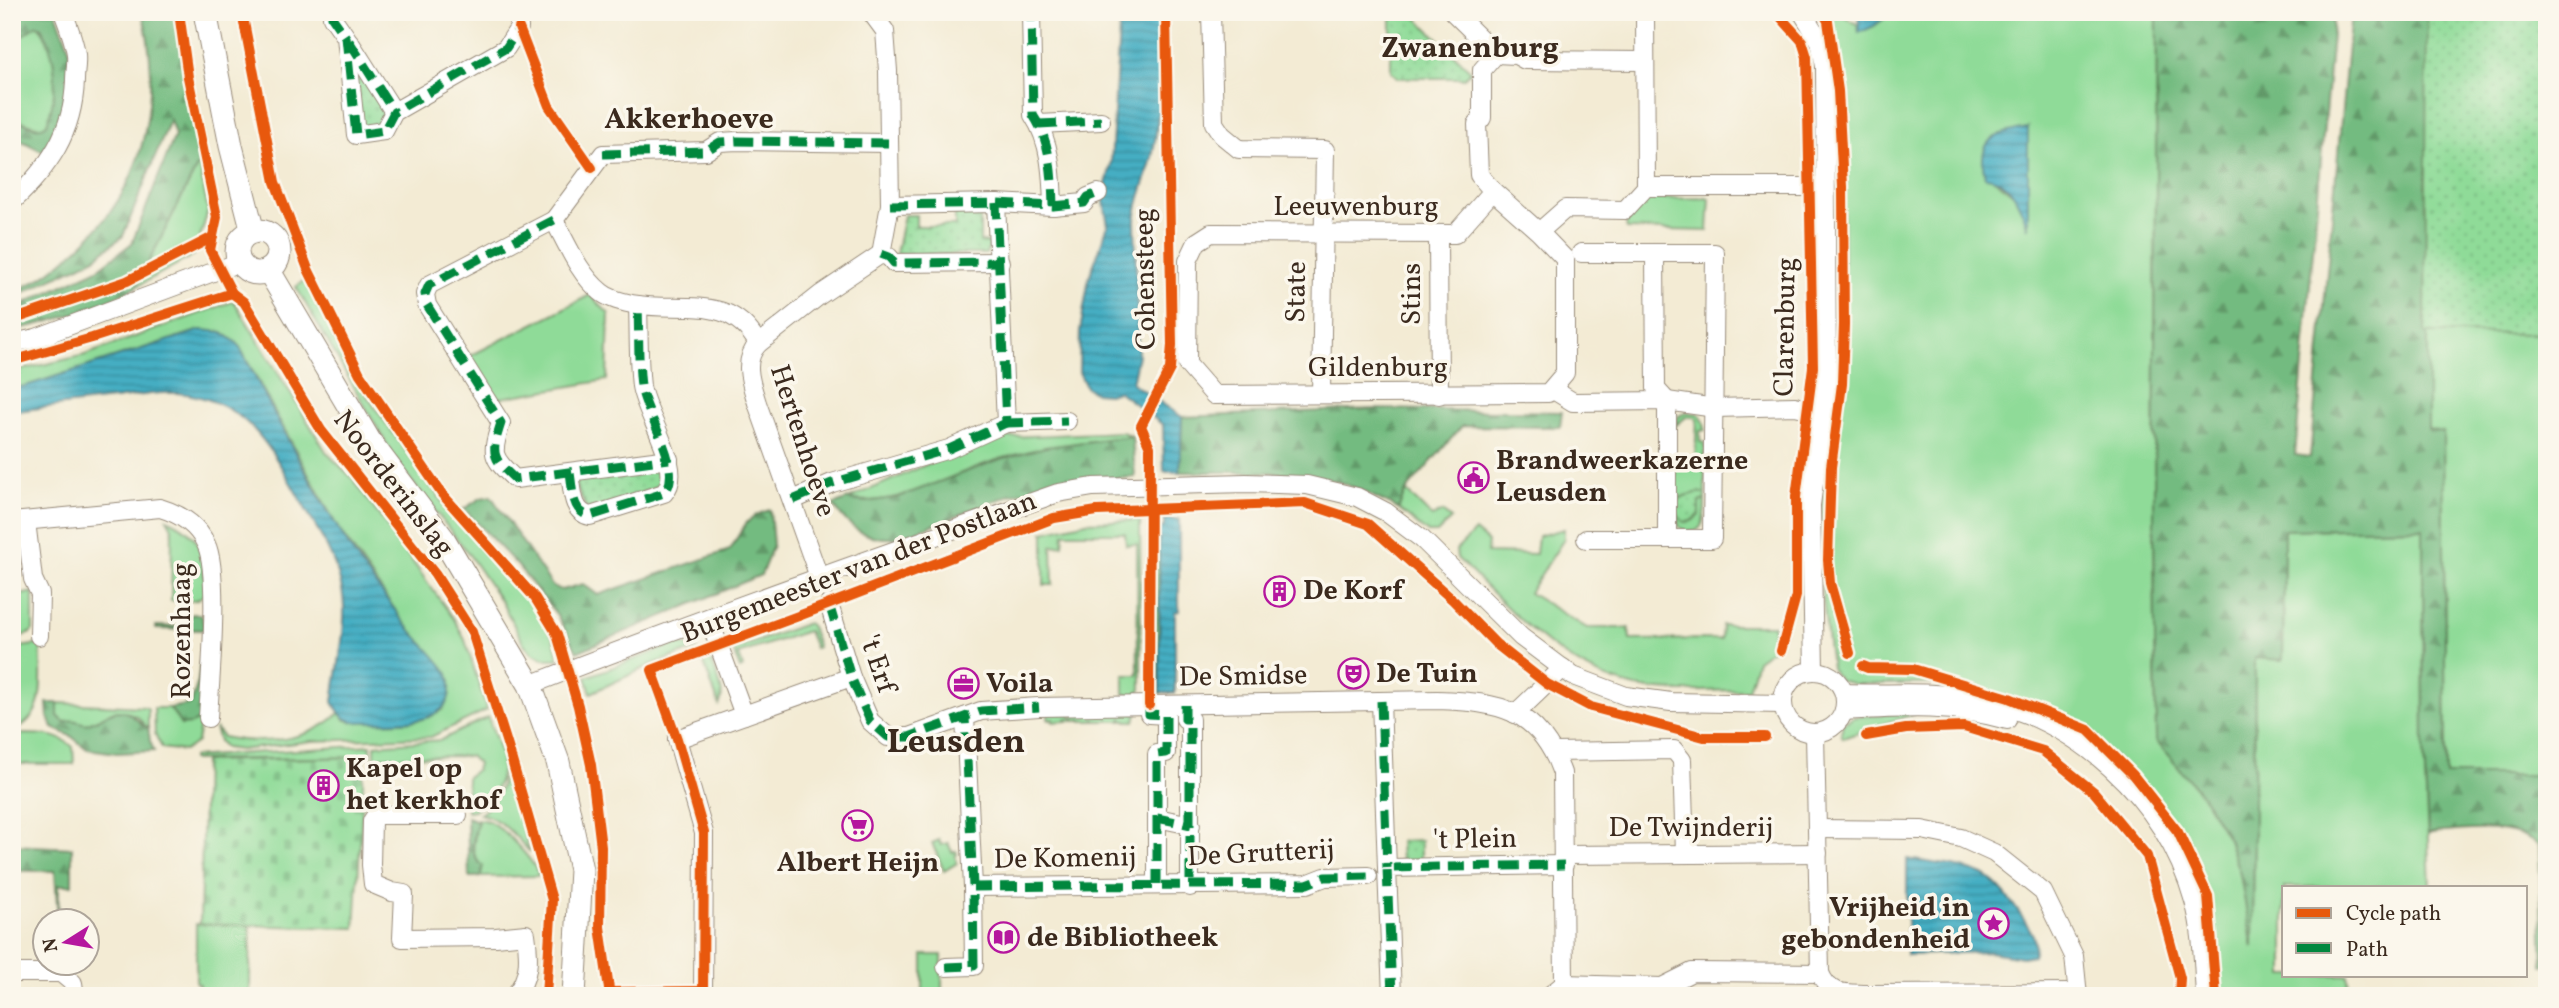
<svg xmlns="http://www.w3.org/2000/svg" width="2559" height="1008" viewBox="0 0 2559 1008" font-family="Vollkorn,serif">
<defs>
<pattern id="forest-firs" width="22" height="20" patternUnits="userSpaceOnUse" patternTransform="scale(1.75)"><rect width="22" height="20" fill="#73bb80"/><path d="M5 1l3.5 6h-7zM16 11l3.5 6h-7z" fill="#609868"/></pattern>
<pattern id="cemetery-stones" width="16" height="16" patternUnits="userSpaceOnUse" patternTransform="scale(1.75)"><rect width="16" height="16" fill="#8fdb98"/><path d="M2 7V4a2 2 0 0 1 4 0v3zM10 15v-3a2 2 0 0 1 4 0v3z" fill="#7cbc83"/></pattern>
<pattern id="park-dots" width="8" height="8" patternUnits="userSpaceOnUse" patternTransform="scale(1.75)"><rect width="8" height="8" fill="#8fdb98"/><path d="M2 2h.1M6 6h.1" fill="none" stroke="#7cbc83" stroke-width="1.8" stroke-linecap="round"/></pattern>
<pattern id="water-rules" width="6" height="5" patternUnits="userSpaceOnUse" patternTransform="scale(1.75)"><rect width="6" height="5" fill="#44aec3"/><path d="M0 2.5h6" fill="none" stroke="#3a8e9e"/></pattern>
</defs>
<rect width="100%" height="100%" fill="#fbf7ec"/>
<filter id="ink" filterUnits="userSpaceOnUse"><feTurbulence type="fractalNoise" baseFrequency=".0143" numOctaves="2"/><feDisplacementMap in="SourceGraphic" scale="14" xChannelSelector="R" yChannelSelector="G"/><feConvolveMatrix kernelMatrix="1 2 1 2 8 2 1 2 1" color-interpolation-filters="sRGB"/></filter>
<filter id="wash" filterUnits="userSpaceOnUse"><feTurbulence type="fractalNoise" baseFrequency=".00686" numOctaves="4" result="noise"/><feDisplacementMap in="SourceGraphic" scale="28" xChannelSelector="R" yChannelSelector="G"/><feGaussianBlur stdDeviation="1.57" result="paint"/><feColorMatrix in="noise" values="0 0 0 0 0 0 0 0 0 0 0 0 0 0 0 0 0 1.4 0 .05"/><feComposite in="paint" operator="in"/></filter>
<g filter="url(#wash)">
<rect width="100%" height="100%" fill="#f3ebd4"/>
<g fill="#8fdb98" stroke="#65825b" stroke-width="2" fill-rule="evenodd">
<path d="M1824 12H1838L1858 25 1859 32 1874 26 1893 12H2157L2154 518 2156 741 2203 796 2228 839 2240 874 2253 941 2255 657 2283 659 2284 530 2423 528 2424 749 2430 887H2284V975H2348L2349 996H2212L2176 837 2160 811 2115 758 2092 739 2058 720 2027 705 1992 695 1931 684H1854L1839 680 1831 668 1822 591V478L1833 415 1844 314 1842 103 1834 52ZM2028 128 2021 209 2014 195 1992 177Z"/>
<path d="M2547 12V775H2446L2443 433 2428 430 2427 253Z"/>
<path d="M36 25C50 32 57 72 56 86 56 99 51 112 47 124L42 128 12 118V43Z"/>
<path d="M199 163 208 211 195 254 136 287Z"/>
<path d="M1710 198 1708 231 1627 229 1626 224 1643 199Z"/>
<path d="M307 278 362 389 454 518 525 591 553 636 559 659H545L533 654 524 644 502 603 468 553 399 465 296 287Z"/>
<path d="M590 295 609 314 607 380 489 400 466 358Z"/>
<path d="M234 301 327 453 352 478 454 619 465 640 487 710 431 737 312 741 240 750 225 748 219 741 215 728 223 737C262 745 309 742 339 713L346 720 355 722C382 721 421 727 443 709L448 675 403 621 338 528 238 344 222 332 200 330 26 386 12 388V372L85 355Z"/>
<path d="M1686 412 1699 414 1704 422 1705 430 1700 431V442L1705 443V494L1687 495 1675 500V456L1684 464 1692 463 1695 459 1697 420 1694 417H1686L1675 426 1678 417Z"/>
<path d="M1122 432 1132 436C1088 440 1043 448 1001 459 951 472 901 509 848 499L987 438Z"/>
<path d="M1406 491 1432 517 1442 512 1451 519 1437 533H1428L1398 509Z"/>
<path d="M1705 500C1705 518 1704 541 1679 527L1676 514 1684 522 1692 521 1699 515V502Z"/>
<path d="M167 519C204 535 203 553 205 589L204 595 196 600 171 601 172 528Z"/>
<path d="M1140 520 1141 690 1136 694H1124V675H1138L1137 544 1126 545 1125 533H1064L1063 545 1052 546 1053 585H1044V532L1086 522Z"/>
<path d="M1153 527H1158L1159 694H1157Z"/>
<path d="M1564 529V539L1529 593 1587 628H1629L1630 640 1721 639 1722 625H1774L1771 650 1757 660 1748 690C1712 690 1673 694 1636 687 1561 671 1510 609 1457 558L1456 550 1475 531 1488 542 1487 553 1536 554 1538 536Z"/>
<path d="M33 592V630L29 634 15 637 12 597Z"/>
<path d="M808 623 811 627 818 647 815 648 808 631 738 654 743 667 740 669 733 650Z"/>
<path d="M678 643 696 649 653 664 591 693 586 677Z"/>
<path d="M41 644C39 676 51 715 12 731V648Z"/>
<path d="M710 658C715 673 727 691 719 705L703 661Z"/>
<path d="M58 703 145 707 148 709V726L146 727 138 717 125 711H114L86 724 64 722 58 716Z"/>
<path d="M154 708H170L181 725 201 719 197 742 184 751 162 748 155 734Z"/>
<path d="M1919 712 1843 738 1841 733 1843 723 1854 717Z"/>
<path d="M1048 713H1071V718L1074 719 1075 713H1137L1135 721H1123L1122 718 1121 721H1109L1108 718V721H1095V719L1094 721H1082L1081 719 1080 721H1068L1067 719 1066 721 1053 722V719H1048Z"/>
<path d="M488 717C492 730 500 746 502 760 504 780 489 810 467 811V777L476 770 478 764 470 756 375 757V745L441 740Z"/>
<path d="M24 734C42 734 59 734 73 747L74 764H12V736Z"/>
<path d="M371 745V757L192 760V757Z"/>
<path d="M505 772 530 852C517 838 500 817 480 814 496 803 500 790 505 772Z"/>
<path d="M477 819C481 820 485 820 488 821 503 828 535 861 539 876L480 877 482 871 473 851Z"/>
<path d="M939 840 941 845 948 843 952 852 956 851 957 854 955 856 957 863 944 871 932 843Z"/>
<path d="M196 924 250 925V996H199V984L196 983Z"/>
<path d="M923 955H942V996L923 995Z"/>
</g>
<g fill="url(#forest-firs)" stroke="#57724f" stroke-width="2">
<path d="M15 12H56L69 48 67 107 48 154 12 136V118C24 121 36 133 47 124 58 89 59 61 41 27L37 25 12 43V25L20 17Z"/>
<path d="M142 12H176L199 163 136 287C99 307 53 323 12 330V309L98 269 132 243 175 135 170 120 123 236 92 260 12 298V291C36 284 52 271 70 255 91 237 108 218 122 194 151 144 158 68 142 12Z"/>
<path d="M2157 12H2334L2295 455 2310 457 2351 12H2428V429L2443 432 2446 775H2547V965H2543L2539 846C2513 820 2461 832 2428 833L2424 749 2423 528 2284 530 2283 660 2255 658 2253 948 2240 874 2228 839 2203 796 2156 741 2154 518Z"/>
<path d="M1373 409 1562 412 1560 427 1462 426 1406 491 1398 509C1379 499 1359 488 1338 482 1293 468 1228 473 1180 472L1182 417Z"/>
<path d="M1132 436 1135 477 1058 483 1010 495 899 538C866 540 852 531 833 505L848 499 866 502 899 497 1000 459 1045 447Z"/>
<path d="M491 496 553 587 562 590 583 584 598 595 730 550C743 529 745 516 770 510L773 545 761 575 577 652 557 615 517 565 464 509 481 498Z"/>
<path d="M195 614 202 615 204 630 156 629V626L189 627V615Z"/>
<path d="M201 654 203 656 201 719 192 724 181 725 170 708 191 704 198 681Z"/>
<path d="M47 703H58V716L64 722 73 720 86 724C116 713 118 700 145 727L148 726 150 741 154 751 117 753 87 749 71 736 53 728 48 717Z"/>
<path d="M467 817 478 821C473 836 468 856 483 866L480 877H469Z"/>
<path d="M12 845 72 848V885H59L58 920 55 871H12Z"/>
</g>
<path fill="url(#cemetery-stones)" stroke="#65825b" stroke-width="2" d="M363 757V796L355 928 200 924 204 761Z"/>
<g fill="url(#park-dots)" stroke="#65825b" stroke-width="2">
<path d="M1391 12H1411L1471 71 1464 78H1398L1391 71Z"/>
<path d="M2427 12H2547V334L2425 333Z"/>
<path d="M346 37 394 112 384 131 356 135Z"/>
<path d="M980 211V242L991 243 986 254H896L904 215H916V226H955V212Z"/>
<path d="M669 459 671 480 590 516 570 473Z"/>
<path d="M1699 492 1705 494V500L1699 502V515L1691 521 1684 522 1676 514 1675 500Z"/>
<path d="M1421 840V860L1401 861 1400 841Z"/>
</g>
<g fill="url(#water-rules)" stroke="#406c70" stroke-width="2">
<path d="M1120 12H1160C1160 59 1162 106 1153 152 1149 175 1138 196 1135 220L1138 355 1132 383 1182 417 1180 472H1164L1163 425 1118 391 1108 394 1096 393 1086 387 1079 372 1080 331 1089 278 1108 225 1103 196 1111 165Z"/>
<path d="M1858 12H1893L1874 26 1859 33Z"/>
<path d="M2028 128V228C2021 207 2011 178 1985 177 1976 138 1995 134 2028 128Z"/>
<path d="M201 330 222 332 238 344C276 416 312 489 356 557 370 578 386 597 400 617 412 634 439 658 448 674 451 682 451 693 448 700 436 729 381 721 355 722 342 719 339 713 333 702 337 666 350 620 341 585 335 558 319 532 305 508 273 453 250 399 177 393 155 391 134 397 113 399 79 403 46 407 12 412V388L26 386Z"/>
<path d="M1164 519H1179V611L1175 612V693H1160L1159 528 1164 527Z"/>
<path d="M1907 859C1932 863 1960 865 1983 875 1999 883 2014 905 2024 920 2032 932 2038 940 2033 955L2022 957 1990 952 1907 955Z"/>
</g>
</g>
<g filter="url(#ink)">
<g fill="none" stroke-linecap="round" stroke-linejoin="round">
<defs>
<g id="minor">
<path d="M332 12V17L346 37 356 135 384 131 394 112 506 48 519 28 518 12"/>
<path d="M1211 12 1214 123 1222 135 1239 149 1325 150 1321 394"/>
<path d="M1453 12 1496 54 1516 55 1525 60 1644 61"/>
<path d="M1645 12 1646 187"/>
<path d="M1802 12 1820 41 1825 66 1827 382 1811 505 1814 671"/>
<path d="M349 41 394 112"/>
<path d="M1039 124 1101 121"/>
<path d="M1493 191 1479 175 1477 124 1482 118V70L1496 54"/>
<path d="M12 202C49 167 73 133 75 81 75 72 77 62 76 54 74 40 68 25 63 12"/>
<path d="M890 205 996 203 1053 206C1052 175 1051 142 1033 115L1031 12"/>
<path d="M1053 206 1084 203 1088 197 1098 193"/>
<path d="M554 220 429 285 425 294 427 305 501 423C491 454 491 457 515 479L669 459"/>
<path d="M1539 232 1565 259V373L1548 393 1214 395 1187 364 1188 261 1197 242 1211 233 1455 234 1493 191 1539 232 1565 209 1625 210 1646 187H1824"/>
<path d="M1438 235 1439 395"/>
<path d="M1581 253H1715L1712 539H1667V401L1656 389 1655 253"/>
<path d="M881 254 889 257 894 263 1000 262"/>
<path d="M12 343 36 338 240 262"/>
<path d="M758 344C731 292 680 313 632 304 622 302 609 299 601 292 579 274 567 244 554 220L603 154 706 151 720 142 737 141 888 143"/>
<path d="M1552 389 1573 402 1667 401 1715 408 1795 406 1823 412"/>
<path d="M1006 423 1067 421"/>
<path d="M570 473C573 489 571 512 590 516L664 493C686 470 645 415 641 386 638 360 639 332 638 305"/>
<path d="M793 500 832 483 949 449 1006 423 996 203"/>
<path d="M26 521 33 579 40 594 39 636"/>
<path d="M12 522 160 508C180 514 197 524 206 544 220 572 210 681 208 718"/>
<path d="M1586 539H1667"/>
<path d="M819 577 757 403C751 383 742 361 758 344L820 295 881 254 890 205 888 71 885 31 871 12"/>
<path d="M829 604 851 677 870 721 888 737H909L981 711 1039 707 1437 700C1500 702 1539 709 1562 773L1564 984 1549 996"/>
<path d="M709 619 744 715"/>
<circle cx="1814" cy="702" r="31"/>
<path d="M530 685C705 617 881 555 1058 493L1093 487 1246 483 1307 485 1357 497 1386 512 1422 539 1521 637 1573 676 1626 696 1671 702 1783 704"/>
<path d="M1844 693C1886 695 1929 690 1971 698 2076 717 2165 798 2194 901 2203 932 2203 964 2205 996"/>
<path d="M1381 701 1387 868"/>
<path d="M1185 705V719H1190V887"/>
<path d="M1844 711C1898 708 1954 704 2007 720"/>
<path d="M1149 712V714L1166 715V753L1157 754V884"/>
<path d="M1515 714 1563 668"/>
<path d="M1815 734 1820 973C1829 996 1845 993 1867 994L2078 993"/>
<path d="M1555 752 1674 750 1682 760 1685 854"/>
<path d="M458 815H376L372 821 371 865 373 884 392 892 404 894 402 938 496 937 526 934C529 956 531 978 514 996"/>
<path d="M1157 818 1191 825"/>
<path d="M1817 829 1922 830 1961 838 1994 853 2043 892 2074 956 2078 996"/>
<path d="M1564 855 1818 853"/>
<path d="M973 887 1307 884 1325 877 1368 876"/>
<path d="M946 967 974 966 973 887 965 717"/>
<path d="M12 973H61L73 983 75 996"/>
<path d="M1564 984 1662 987 1692 972 1820 973"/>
<path d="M703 996 704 833 677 739 851 677"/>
<path d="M1392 996 1387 868 1564 865"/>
</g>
<g id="major">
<path d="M205 12 231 146 253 232"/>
<circle cx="258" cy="252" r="21"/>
<path d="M269 271 370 442 444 540 530 685 558 762 581 870 574 996"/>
</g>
</defs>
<use href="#minor" stroke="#978a79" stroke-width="20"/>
<use href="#major" stroke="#978a79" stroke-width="25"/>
<use href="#minor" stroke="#fff" stroke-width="18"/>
<use href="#major" stroke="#fff" stroke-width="23"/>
<g stroke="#00873e" stroke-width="9" stroke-dasharray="18 9" stroke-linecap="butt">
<path d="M332 12V17L346 37 356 135 384 131 394 112 506 48 519 28"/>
<path d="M349 41 394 112"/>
<path d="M1039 124 1101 121"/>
<path d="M603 154 706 151 720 142 737 141 888 143"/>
<path d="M890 205 996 203 1053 206C1052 175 1051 142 1033 115L1031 12"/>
<path d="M1053 206 1084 203 1088 197 1098 193"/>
<path d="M554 220 429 285 425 294 427 305 501 423C491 454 491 457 515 479L669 459"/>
<path d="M881 254 889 257 894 263 1000 262"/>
<path d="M1006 423 1067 421"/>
<path d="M570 473C573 489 571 512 590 516L664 493C686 470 645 415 641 386 638 360 639 332 638 305"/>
<path d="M793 500 832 483 949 449 1006 423 996 203"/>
<path d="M829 604 851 677 870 721 888 737H909L981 711 1039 707"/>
<path d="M1381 701 1387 868"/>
<path d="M1149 705V714L1166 715V753L1157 754V884"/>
<path d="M1185 705V719H1190V887"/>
<path d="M1157 818 1191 825"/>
<path d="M973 887 1307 884 1325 877 1368 876"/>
<path d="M946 967 974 966 973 887 965 717"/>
<path d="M1392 996 1387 868 1564 865"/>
</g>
<defs>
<g id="cycleway">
<path d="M179 12 188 77 217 217 210 250 232 293 244 302 321 430 435 574 472 632 509 750 552 900 546 996"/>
<path d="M242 12 275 182 308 269 360 374 442 494 535 598 557 634 578 706 591 765 601 847 600 927 610 996"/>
<path d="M1776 12 1802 41 1807 57 1813 367 1796 497V596L1781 651"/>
<path d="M1823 12 1828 21 1838 91 1843 187 1844 324 1842 384 1831 467 1828 560 1830 583 1850 653"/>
<path d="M519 28 549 106 592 168"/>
<path d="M12 320 127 281 213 237"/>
<path d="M12 361 92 338 232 293"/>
<path d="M1863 666 1868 668 1913 669 1946 679 2009 698 2088 730 2133 775 2178 832 2208 896 2216 996"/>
<path d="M1149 705 1150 447 1141 426 1170 369 1172 345 1166 12"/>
<path d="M1866 736 1906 729 1964 727 2043 751 2094 792 2147 856 2180 978 2179 996"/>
<path d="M609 992 703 991"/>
<path d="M703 996 704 833 677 739 652 670 801 615 1054 518 1097 511 1305 503 1368 524 1453 600 1496 644 1547 684 1591 707 1704 737H1765"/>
</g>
</defs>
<use href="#cycleway" stroke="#fbf7ec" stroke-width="15"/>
<use href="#cycleway" stroke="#e8590c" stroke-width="10"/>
</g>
</g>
<defs>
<symbol id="civic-ring" viewBox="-11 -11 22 22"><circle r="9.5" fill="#fbf7ec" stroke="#b5179e" stroke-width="1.5"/><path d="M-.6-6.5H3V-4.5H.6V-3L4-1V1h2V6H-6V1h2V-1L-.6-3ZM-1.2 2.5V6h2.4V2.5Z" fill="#b5179e"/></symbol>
<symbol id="building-ring" viewBox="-11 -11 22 22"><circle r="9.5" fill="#fbf7ec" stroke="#b5179e" stroke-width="1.5"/><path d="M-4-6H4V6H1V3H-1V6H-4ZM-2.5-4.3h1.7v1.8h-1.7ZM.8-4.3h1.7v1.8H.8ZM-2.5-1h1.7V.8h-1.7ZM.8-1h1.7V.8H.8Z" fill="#b5179e"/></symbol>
<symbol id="theatre-ring" viewBox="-11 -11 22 22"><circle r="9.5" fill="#fbf7ec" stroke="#b5179e" stroke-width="1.5"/><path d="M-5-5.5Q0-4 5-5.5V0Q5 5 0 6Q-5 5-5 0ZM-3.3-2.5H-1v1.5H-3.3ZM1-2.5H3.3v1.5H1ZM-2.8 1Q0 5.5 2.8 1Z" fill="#b5179e"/></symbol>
<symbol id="office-ring" viewBox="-11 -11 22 22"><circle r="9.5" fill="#fbf7ec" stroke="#b5179e" stroke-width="1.5"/><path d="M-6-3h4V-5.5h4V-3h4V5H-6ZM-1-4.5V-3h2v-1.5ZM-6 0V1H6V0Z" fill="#b5179e"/></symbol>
<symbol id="supermarket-ring" viewBox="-11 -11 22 22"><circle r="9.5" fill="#fbf7ec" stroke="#b5179e" stroke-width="1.5"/><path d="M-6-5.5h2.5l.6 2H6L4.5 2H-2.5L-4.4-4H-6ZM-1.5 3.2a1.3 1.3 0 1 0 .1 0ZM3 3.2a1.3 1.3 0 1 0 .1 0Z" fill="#b5179e"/></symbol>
<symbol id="sight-ring" viewBox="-11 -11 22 22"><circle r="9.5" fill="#fbf7ec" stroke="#b5179e" stroke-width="1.5"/><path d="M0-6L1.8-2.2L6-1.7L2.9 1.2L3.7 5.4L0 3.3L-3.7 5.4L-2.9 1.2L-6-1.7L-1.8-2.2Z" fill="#b5179e"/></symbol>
<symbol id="library-ring" viewBox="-11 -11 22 22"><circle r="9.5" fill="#fbf7ec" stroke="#b5179e" stroke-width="1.5"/><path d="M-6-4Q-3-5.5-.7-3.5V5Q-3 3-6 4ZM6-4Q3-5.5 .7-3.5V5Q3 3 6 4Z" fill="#b5179e"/></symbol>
</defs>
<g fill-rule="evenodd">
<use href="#civic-ring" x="1456" y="460" width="35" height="35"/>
<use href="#building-ring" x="1262" y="574" width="35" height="35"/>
<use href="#theatre-ring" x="1336" y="656" width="35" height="35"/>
<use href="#office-ring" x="946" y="666" width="35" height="35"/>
<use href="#building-ring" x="306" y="768" width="35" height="35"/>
<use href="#supermarket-ring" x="840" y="808" width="35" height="35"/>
<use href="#sight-ring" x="1976" y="906" width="35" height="35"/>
<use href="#library-ring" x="986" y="920" width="35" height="35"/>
</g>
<g text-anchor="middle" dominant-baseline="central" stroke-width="7" stroke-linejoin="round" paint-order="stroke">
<g font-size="28" fill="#3b2a1e" stroke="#fbf7ec">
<text x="1356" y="207">Leeuwenburg</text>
<text transform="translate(1146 279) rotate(-91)">Cohensteeg</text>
<text transform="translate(1297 292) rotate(-89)">State</text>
<text transform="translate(1412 294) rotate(-90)">Stins</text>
<text transform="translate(1786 327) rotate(-89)">Clarenburg</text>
<text x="1378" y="368">Gildenburg</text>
<text transform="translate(802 441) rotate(72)">Hertenhoeve</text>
<text transform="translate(393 484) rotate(52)">Noorderinslag</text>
<text transform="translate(859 568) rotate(-21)">Burgemeester van der Postlaan</text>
<text transform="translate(182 631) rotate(-90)">Rozenhaag</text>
<text transform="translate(877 664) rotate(71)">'t Erf</text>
<text transform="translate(1243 677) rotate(-1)">De Smidse</text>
<text x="1691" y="828">De Twijnderij</text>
<text transform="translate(1475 840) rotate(-1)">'t Plein</text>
<text transform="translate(1261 854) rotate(-3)">De Grutterij</text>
<text transform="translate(1065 859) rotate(-1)">De Komenij</text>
</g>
<g font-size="28" font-weight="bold" fill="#3b2a1e" stroke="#fbf7ec" text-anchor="start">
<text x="1496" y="461">Brandweerkazerne<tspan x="1496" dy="32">Leusden</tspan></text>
<text x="1303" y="591">De Korf</text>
<text x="1376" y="674">De Tuin</text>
<text x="986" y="684">Voila</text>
<text x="346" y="769">Kapel op<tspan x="346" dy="32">het kerkhof</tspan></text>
<text x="858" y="863" text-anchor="middle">Albert Heijn</text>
<text x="1970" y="908" text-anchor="end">Vrijheid in<tspan x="1970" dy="32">gebondenheid</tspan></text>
<text x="1027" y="938">de Bibliotheek</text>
</g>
<g font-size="30" font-weight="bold" fill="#3b2a1e" stroke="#fbf7ec">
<text x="1470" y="49">Zwanenburg</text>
<text x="689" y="120">Akkerhoeve</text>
</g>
<g font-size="35" font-weight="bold" fill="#3b2a1e" stroke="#fbf7ec">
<text x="956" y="743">Leusden</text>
</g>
</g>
<rect width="2559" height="1008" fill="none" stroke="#fbf7ec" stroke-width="42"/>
<rect x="2282" y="886" width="245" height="91" fill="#fbf7ec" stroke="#aea59a" stroke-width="2"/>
<rect x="2296" y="908" width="35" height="10" fill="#e8590c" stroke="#aea59a" stroke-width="2"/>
<text x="2346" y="920" font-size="21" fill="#3b2a1e">Cycle path</text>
<rect x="2296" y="943" width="35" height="10" fill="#00873e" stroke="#aea59a" stroke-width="2"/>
<text x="2346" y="956" font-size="21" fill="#3b2a1e">Path</text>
<g transform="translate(66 942) rotate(259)"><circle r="33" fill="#fbf7ec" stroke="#aea59a" stroke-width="2"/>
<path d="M0-5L12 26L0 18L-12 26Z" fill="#b5179e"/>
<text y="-10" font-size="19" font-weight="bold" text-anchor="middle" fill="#3b2a1e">N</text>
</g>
</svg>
